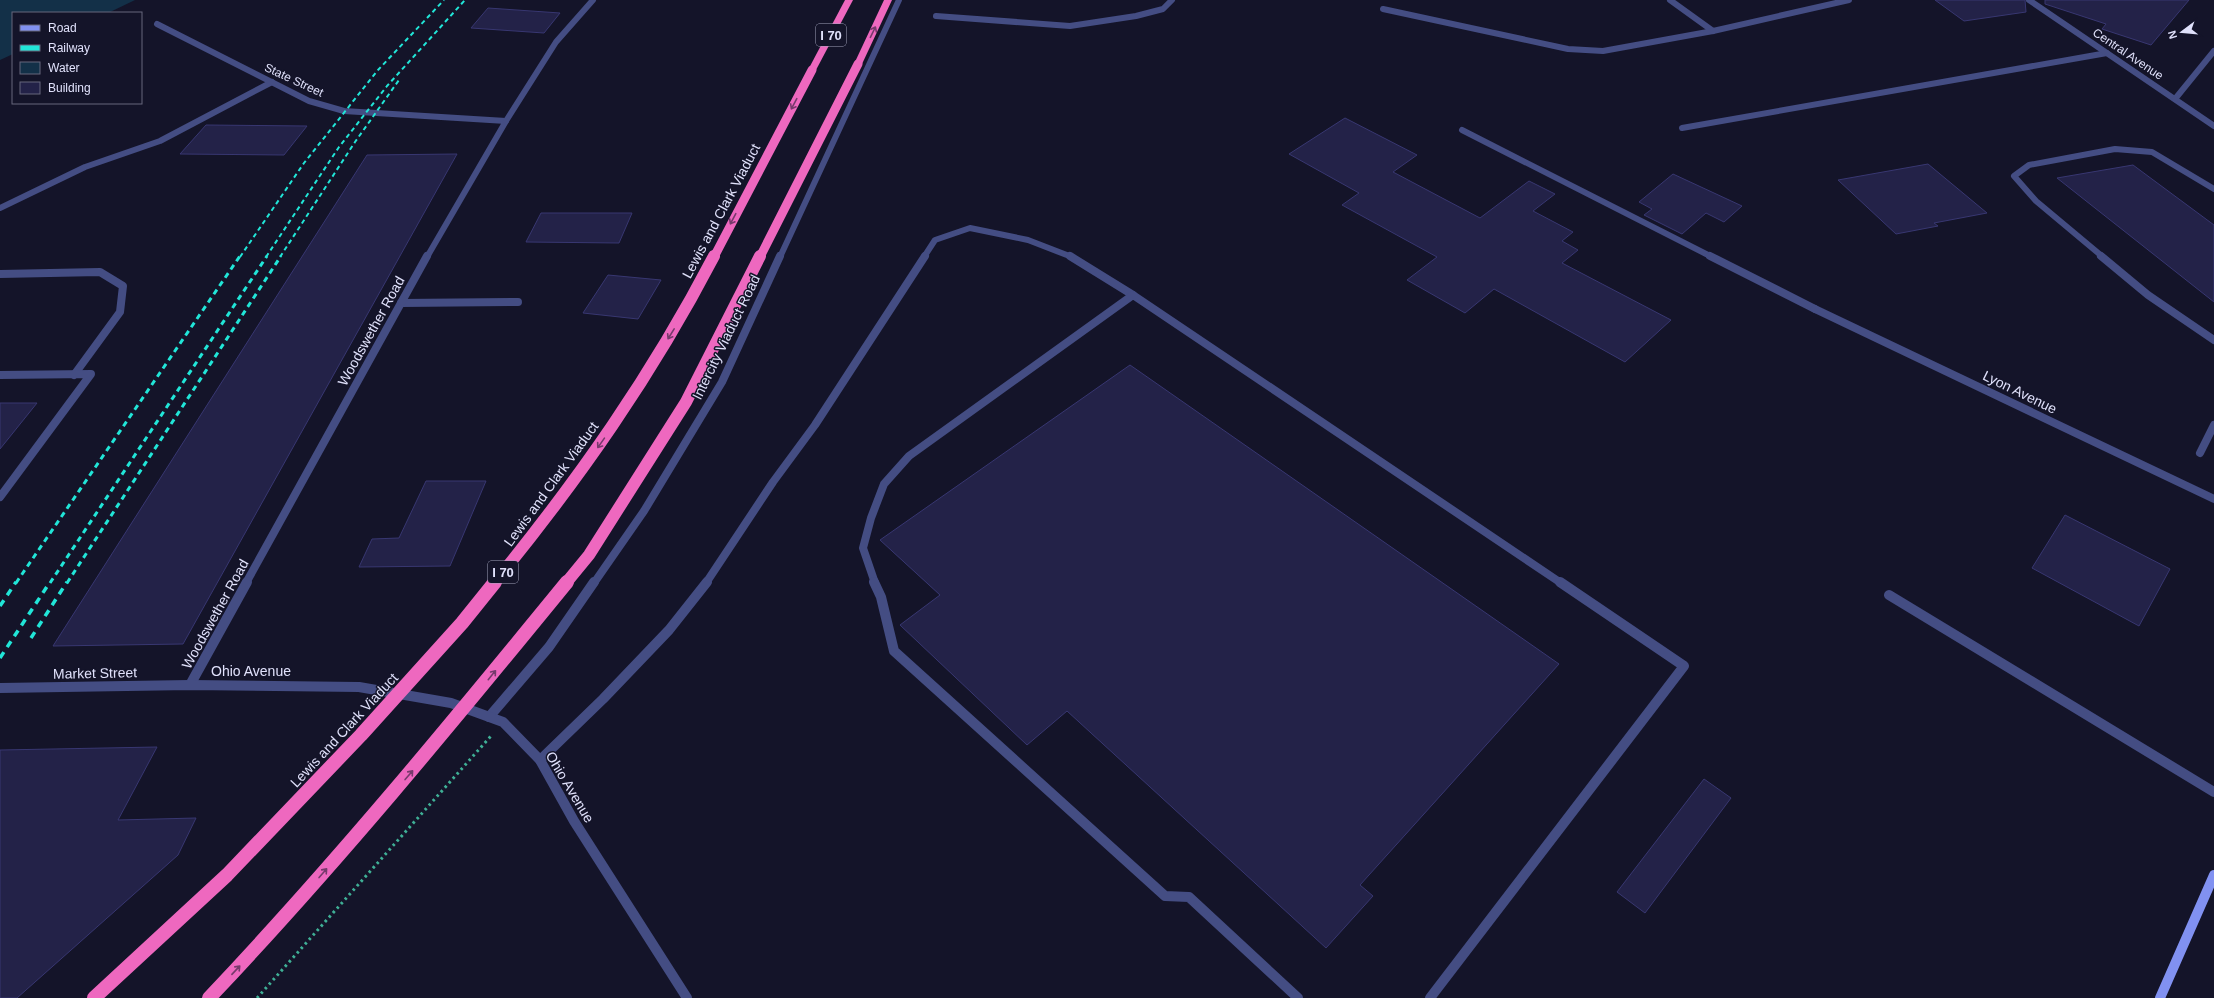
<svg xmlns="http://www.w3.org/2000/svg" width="2214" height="998" viewBox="0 0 2214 998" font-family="Arial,sans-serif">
<rect width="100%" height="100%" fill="#141429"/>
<path fill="#133048" d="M0 0H135L108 13H13V54L0 60Z"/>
<g fill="#232248" stroke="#383771">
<path d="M1935 0H2025L2026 12 1964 21Z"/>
<path d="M2045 0H2189L2151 45 2102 29 2106 24 2045 4Z"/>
<path d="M488 8 560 13 544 33 471 28Z"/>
<path d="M1345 118 1417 155 1393 172 1480 218 1529 181 1555 194 1533 211 1573 232 1562 241 1578 250 1562 263 1671 320 1625 362 1494 289 1465 313 1407 280 1437 257 1342 205 1359 193 1289 154Z"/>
<path d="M206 125 307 126 284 155 180 154Z"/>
<path d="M457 154 183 644 53 646 367 155Z"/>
<path d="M1928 164 1987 213 1934 223 1938 226 1896 234 1838 180Z"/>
<path d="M2133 165 2214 225V302L2057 178Z"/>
<path d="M1673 174 1742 206 1724 222 1706 213 1682 234 1644 215 1652 209 1639 202Z"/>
<path d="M541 213H632L619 243 526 242Z"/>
<path d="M608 275 661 280 638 319 583 313Z"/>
<path d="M1130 365 1559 664 1360 885 1373 896 1326 948 1067 711 1027 745 900 625 940 595 880 540Z"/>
<path d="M0 403H37L0 449Z"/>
<path d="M426 481H486L450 566 359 567 372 539 399 538Z"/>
<path d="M2065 515 2170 569 2139 626 2032 568Z"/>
<path d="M157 747 118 820 196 818 178 855 17 998H0V750Z"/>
<path d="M1704 779 1731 798 1645 913 1617 892Z"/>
</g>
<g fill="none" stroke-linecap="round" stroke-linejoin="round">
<path stroke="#3fb096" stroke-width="3" stroke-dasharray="2.5 3.5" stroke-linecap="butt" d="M257 998 491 736"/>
<g stroke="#444d83" stroke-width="6">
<path d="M1670 0 1713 31"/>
<path d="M1383 9 1568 49 1603 51 1713 31 1849 0"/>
<path d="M936 16 1070 26 1136 16 1163 9 1172 0"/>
<path d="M1682 128 2107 53"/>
<path d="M1462 130 1712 257"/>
<path d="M0 208 85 167 160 141 272 82"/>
<path d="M780 257 899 0"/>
<path d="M924 257 935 240 970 228 1028 240 1072 257"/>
<path d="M2103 257 2036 201 2014 176 2029 165 2115 149 2152 152 2214 189"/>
</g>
<g stroke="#444d83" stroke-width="8">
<path d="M1070 256 1133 295"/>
<path d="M1710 256 1815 309"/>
<path d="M2101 256 2148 295 2214 340"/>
<path d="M0 274 100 272 123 286 120 312 74 375"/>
<path d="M401 303 518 302"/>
<path d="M0 375 91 374 0 497"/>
<path d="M2200 453 2214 425"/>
<path d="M594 583 644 511 722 382 780 256"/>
<path d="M706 583 773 482 815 425 925 256"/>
<path d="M875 583 863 548 871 518 884 484 909 456 1133 295 1561 583"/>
</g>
<g stroke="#444d83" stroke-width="10">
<path d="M874 582 881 597 894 651 1165 896 1189 897 1298 998"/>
<path d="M1889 595 2214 792"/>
<path d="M489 717 549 647 594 582"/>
<path d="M540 760 603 699 669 630 707 582"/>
<path d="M1430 998 1684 666 1560 582"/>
</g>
<path stroke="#444d83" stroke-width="6" d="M157 24 309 101 344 111 506 121 427 257"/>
<g stroke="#444d83" stroke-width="8">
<path d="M1815 309 2214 499"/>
<path d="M246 583 427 256"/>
</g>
<g stroke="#444d83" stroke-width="10">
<path d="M190 685 247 582"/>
<path d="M0 688 190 685 359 687 451 703 503 722 540 760 574 821 687 998"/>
</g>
<g stroke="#444d83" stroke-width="6">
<path d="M2029 0 2214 126"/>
<path d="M2175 99 2214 51"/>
<path d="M506 121 556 42 593 0"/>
</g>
<path stroke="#8191f1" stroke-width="10" d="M2160 998 2214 875"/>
<g fill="#ee68bf" fill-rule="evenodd">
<path d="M845 0H853L816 70 809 72 808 70Z"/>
<path d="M884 0H892L862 64 855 66 854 64Z"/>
</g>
<g stroke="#21e6d8" stroke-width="2" stroke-dasharray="4.5 3.5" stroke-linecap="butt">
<path d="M240 257 304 163 378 70 444 0"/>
<path d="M266 257 339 147 387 86 465 0"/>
<path d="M280 257 355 142 399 80"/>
</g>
<g stroke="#21e6d8" stroke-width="3" stroke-dasharray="5.5 4.5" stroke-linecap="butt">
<path d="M16 583 240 256"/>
<path d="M50 583 267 256"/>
<path d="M67 583 281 256"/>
</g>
<g stroke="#21e6d8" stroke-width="3.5" stroke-dasharray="7 6" stroke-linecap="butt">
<path d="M0 606 16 582"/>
<path d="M31 638 67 582"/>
<path d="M0 658 50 582"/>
</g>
<g stroke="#ee68bf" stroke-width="9">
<path d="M714 257 812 70"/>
<path d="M760 257 858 64"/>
</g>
<g stroke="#ee68bf" stroke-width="12">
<path d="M494 583C579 479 652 375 714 256"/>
<path d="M566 583 589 555 686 402 760 256"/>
</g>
<g stroke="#ee68bf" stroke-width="14">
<path d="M94 998 227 875 361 735 462 623 495 582"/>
<path d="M209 998C335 865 451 724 567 582"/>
</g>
</g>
<defs><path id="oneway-shaft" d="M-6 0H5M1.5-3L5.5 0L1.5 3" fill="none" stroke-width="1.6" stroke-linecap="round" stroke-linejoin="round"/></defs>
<g stroke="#763a6c">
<use href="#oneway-shaft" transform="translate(873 32) rotate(-64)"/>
<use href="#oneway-shaft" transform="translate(794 104) rotate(118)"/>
<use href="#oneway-shaft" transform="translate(733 219) rotate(118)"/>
<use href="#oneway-shaft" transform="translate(671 334) rotate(122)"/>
<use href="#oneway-shaft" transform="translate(601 443) rotate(125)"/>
<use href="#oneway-shaft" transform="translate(492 675) rotate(-51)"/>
<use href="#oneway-shaft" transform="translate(409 775) rotate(-49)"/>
<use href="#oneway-shaft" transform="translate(323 873) rotate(-49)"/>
<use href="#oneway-shaft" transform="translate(236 970) rotate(-47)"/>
</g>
<g text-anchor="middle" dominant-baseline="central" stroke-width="3" stroke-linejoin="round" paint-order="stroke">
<g font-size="12" fill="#e0e1fb" stroke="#141429">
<text transform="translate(2128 54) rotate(34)">Central Avenue</text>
<text transform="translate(294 80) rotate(25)">State Street</text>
</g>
<g fill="#141429" stroke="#a3a4bc" stroke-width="1">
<rect x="816" y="24" width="30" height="22" rx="3"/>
<rect x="488" y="561" width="30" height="22" rx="3"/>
</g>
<g font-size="13" font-weight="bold" fill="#e0e1fb">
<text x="831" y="35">I 70</text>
<text x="503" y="572">I 70</text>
</g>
<g font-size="14" fill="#e0e1fb" stroke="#141429">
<text transform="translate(721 211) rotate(-62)">Lewis and Clark Viaduct</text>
<text transform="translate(371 331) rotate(-61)">Woodswether Road</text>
<text transform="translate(726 337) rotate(-64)">Intercity Viaduct Road</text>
<text transform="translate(2020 392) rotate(26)">Lyon Avenue</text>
<text transform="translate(551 484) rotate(-54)">Lewis and Clark Viaduct</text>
<text transform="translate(215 614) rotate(-61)">Woodswether Road</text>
<text x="251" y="671">Ohio Avenue</text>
<text transform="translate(95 673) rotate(-1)">Market Street</text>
<text transform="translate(344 730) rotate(-47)">Lewis and Clark Viaduct</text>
<text transform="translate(570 787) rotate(59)">Ohio Avenue</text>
</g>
</g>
<rect x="12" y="12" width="130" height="92" fill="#141429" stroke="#66667d"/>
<rect x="20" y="25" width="20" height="6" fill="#8191f1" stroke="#66667d"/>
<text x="48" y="32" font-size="12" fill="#e0e1fb">Road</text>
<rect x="20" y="45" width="20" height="6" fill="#21e6d8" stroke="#66667d"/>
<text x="48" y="52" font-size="12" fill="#e0e1fb">Railway</text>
<rect x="20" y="62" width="20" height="12" fill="#133048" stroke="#66667d"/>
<text x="48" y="72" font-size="12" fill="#e0e1fb">Water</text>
<rect x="20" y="82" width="20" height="12" fill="#232248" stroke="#66667d"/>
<text x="48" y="92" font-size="12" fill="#e0e1fb">Building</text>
<g transform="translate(2182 32) rotate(254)" stroke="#141429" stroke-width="3" paint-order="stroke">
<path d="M0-3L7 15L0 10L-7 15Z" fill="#e0e1fb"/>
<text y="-6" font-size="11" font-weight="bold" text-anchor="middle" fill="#e0e1fb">N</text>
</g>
</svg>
